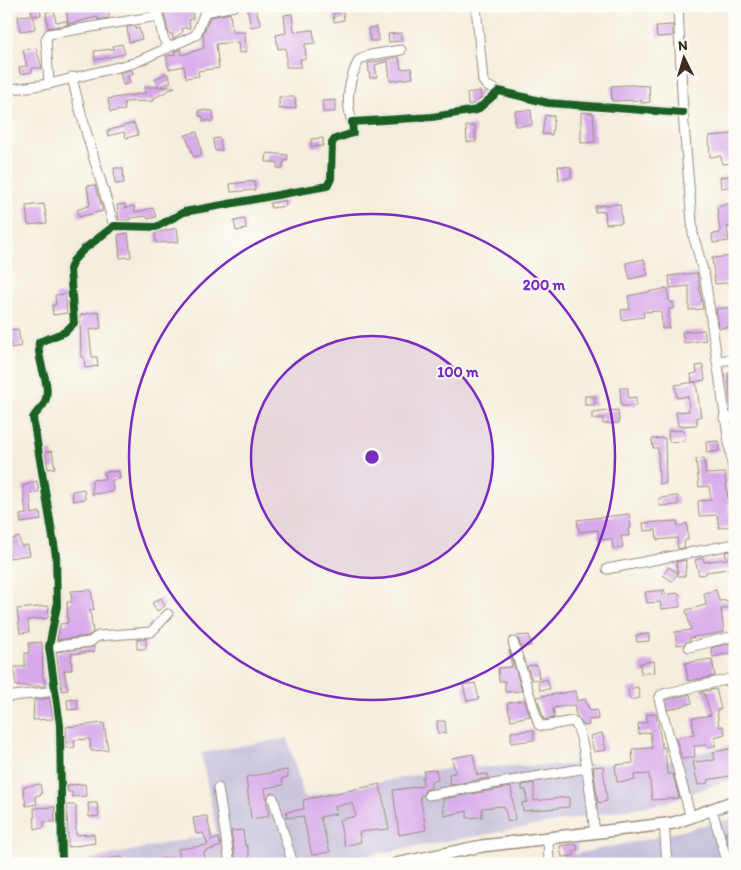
<svg xmlns="http://www.w3.org/2000/svg" width="741" height="870" viewBox="0 0 741 870" font-family="Itim,sans-serif">
<rect width="100%" height="100%" fill="#fdfcf7"/>
<filter id="ink" filterUnits="userSpaceOnUse"><feTurbulence type="fractalNoise" baseFrequency=".02" numOctaves="2"/><feDisplacementMap in="SourceGraphic" scale="10" xChannelSelector="R" yChannelSelector="G"/><feConvolveMatrix kernelMatrix="1 2 1 2 8 2 1 2 1" color-interpolation-filters="sRGB"/></filter>
<filter id="wash" filterUnits="userSpaceOnUse"><feTurbulence type="fractalNoise" baseFrequency=".0096" numOctaves="4" result="noise"/><feDisplacementMap in="SourceGraphic" scale="20" xChannelSelector="R" yChannelSelector="G"/><feGaussianBlur stdDeviation="1.12" result="paint"/><feColorMatrix in="noise" values="0 0 0 0 0 0 0 0 0 0 0 0 0 0 0 0 0 1.4 0 .05"/><feComposite in="paint" operator="in"/></filter>
<g filter="url(#wash)">
<rect width="100%" height="100%" fill="#f5eedc"/>
<g fill="#c6c0da">
<path d="M288 738 304 798 450 768 664 762 735 744V778L663 803 319 864H67L217 833 201 753Z"/>
<path d="M735 818V864H525L649 839Z"/>
</g>
<g id="blocks">
<g fill="#d7a8ea">
<path d="M31 6H40L41 15 33 16 35 29 20 31 18 16 32 15Z"/>
<path d="M66 6H82V9L92 7 93 10 109 9V18L98 20V17L68 24Z"/>
<path d="M177 6 192 8 193 19H189L190 28H182L183 32 173 39 172 34H169L164 13 177 11Z"/>
<path d="M247 6H255L261 25 251 27Z"/>
<path d="M54 11 56 22 67 21 68 25 48 28 46 12Z"/>
<path d="M343 12 344 20 334 22 333 13Z"/>
<path d="M230 13 232 32H245L246 52 239 53 238 42 216 44 219 68 198 71 199 76 186 78 184 66 169 69 166 56 175 55 174 52 181 49 182 55 204 48 203 33 210 17Z"/>
<path d="M292 14 294 32 313 30 315 43 305 44 306 59H300L301 67H286V48L278 49 276 35 286 33 284 15Z"/>
<path d="M673 25V36L657 37 656 26Z"/>
<path d="M135 26V29L139 28 142 39 129 42 127 27Z"/>
<path d="M377 27 378 41H370L368 28Z"/>
<path d="M401 33V41L389 42 388 34Z"/>
<path d="M122 44 125 54 95 60 94 51 114 49 113 46Z"/>
<path d="M36 48 42 68H32V72L20 74 19 67 27 66 23 50Z"/>
<path d="M399 57 401 69 411 68 413 78 390 81 388 61 375 65 377 77 370 78 368 63Z"/>
<path d="M132 70 133 74 128 75 130 83 123 85 120 73Z"/>
<path d="M167 73 171 81 160 87H175L154 98V101L124 102 125 110 110 112 108 99 145 93V87H159L155 79Z"/>
<path d="M629 85 649 86 650 102 641 103V100L612 101 611 86Z"/>
<path d="M480 91 481 98 474 104 468 105 467 93Z"/>
<path d="M279 97H295L296 108 279 109Z"/>
<path d="M335 100V112H323L322 101Z"/>
<path d="M6 105H12L13 118 6 119Z"/>
<path d="M199 110 213 111V121H203V117L199 116Z"/>
<path d="M531 110 532 125 515 126V111Z"/>
<path d="M581 112 593 113 595 142 581 143Z"/>
<path d="M545 115 554 116 552 135 542 134Z"/>
<path d="M134 123 138 135 126 138 124 132 108 136 107 131Z"/>
<path d="M466 126H475L476 142H467Z"/>
<path d="M197 132 202 155 194 157 185 135Z"/>
<path d="M735 134V163L722 164 721 156 710 157 709 136Z"/>
<path d="M220 138 222 150 215 151 213 139Z"/>
<path d="M323 138V146L311 147V139Z"/>
<path d="M267 153 288 155 287 161H284L283 169 277 168V162H266Z"/>
<path d="M558 166 571 167V177L559 180Z"/>
<path d="M114 168H123L124 183 115 184Z"/>
<path d="M735 175V186L721 188 720 177Z"/>
<path d="M254 181 255 190 231 192 230 184Z"/>
<path d="M95 185 103 211 79 217 77 210 90 205 87 186Z"/>
<path d="M285 200 286 206 271 208 270 203Z"/>
<path d="M44 204 47 223 28 225 26 206Z"/>
<path d="M125 204V208L134 206 135 212 153 208 156 217 148 219 147 216 130 218V220H119L117 205Z"/>
<path d="M620 204 622 223 606 224 605 211 595 212V206Z"/>
<path d="M727 204H735V226L727 227 729 241 713 243 712 234 720 233 717 207Z"/>
<path d="M245 219 246 229 236 231 234 221Z"/>
<path d="M177 228 179 242 156 243 155 233Z"/>
<path d="M128 233 131 257 120 258 118 235Z"/>
<path d="M735 256V267H732L733 282 715 284 712 258Z"/>
<path d="M644 259 648 275 630 279 626 263Z"/>
<path d="M697 273 703 309 689 310V286L670 288 669 276Z"/>
<path d="M668 288 669 302H673V309H669V328L662 329 661 311 643 312 644 317 622 320 621 310 630 309 628 296Z"/>
<path d="M66 294 67 313 53 315 52 305H56L55 295Z"/>
<path d="M735 307V327L719 328 716 309Z"/>
<path d="M99 312 101 328 89 330 92 357H97L98 366 85 368 84 357H81L80 315Z"/>
<path d="M18 329 21 346 11 348 8 330Z"/>
<path d="M704 330 706 340 684 343 682 332Z"/>
<path d="M703 365 705 380 692 382 691 374 697 373 696 366Z"/>
<path d="M728 373H735V411H731Z"/>
<path d="M696 382 701 417H697V425L678 426 676 412 689 411 688 396 677 398 675 385Z"/>
<path d="M620 388H628V398L636 397V406H621Z"/>
<rect x="585" y="396" width="10" height="9"/>
<path d="M618 410 619 423 603 424V418L592 419V413Z"/>
<path d="M684 430 685 441 669 442 668 431Z"/>
<path d="M665 438 666 483 659 484 658 448H653L652 439Z"/>
<path d="M718 441 719 451 707 453 706 442Z"/>
<path d="M52 451 55 468 48 469 45 452Z"/>
<path d="M704 458 706 474 725 473 731 526 719 528 717 515 699 516 698 501 711 500 709 486 699 487 696 459Z"/>
<path d="M119 471 120 479 112 480 113 492 92 494V480L105 479 104 472Z"/>
<path d="M37 481 39 492 30 493 32 514 40 512 41 520 21 523 20 515 26 514 23 486Z"/>
<path d="M84 489 85 499 73 501 72 491Z"/>
<path d="M678 496V505L660 506 659 498Z"/>
<path d="M629 514 631 528 628 529 629 536H621L623 547 613 549 612 539 599 540 598 530 579 532 577 520Z"/>
<path d="M677 521 678 527 687 523 688 540H685L684 548 678 549 677 538 657 540 656 530 644 531 643 523Z"/>
<path d="M19 537 21 546 28 545 30 555 9 558 8 540Z"/>
<path d="M735 550V568L706 572V574L699 575 695 560 703 558 704 562 727 559 725 552Z"/>
<path d="M686 560 685 576H678L676 562Z"/>
<path d="M669 567 678 573 672 581 663 575Z"/>
<path d="M91 590 94 610H90L93 632 88 636 57 640 60 624 68 623 67 602H72L71 591Z"/>
<path d="M665 590 661 595 679 593 680 607 661 609 660 602 647 603 645 592Z"/>
<path d="M716 590 719 601 734 600 735 607 721 609 724 632 689 638 690 640 684 644 677 645 675 632 691 630 686 610 706 605 704 593Z"/>
<path d="M161 598 165 606 157 611 152 603Z"/>
<path d="M49 606 48 618 28 620 29 632 20 633 17 609Z"/>
<path d="M649 634V641L637 642 636 635Z"/>
<path d="M529 635 531 646 521 647 517 636Z"/>
<rect x="137" y="639" width="9" height="10"/>
<path d="M42 642 43 679H45V686H16L14 667H25V653H29V643Z"/>
<path d="M731 643 732 653 713 657 711 648Z"/>
<path d="M94 647V652L71 654 72 670H64L68 690 62 691 56 652Z"/>
<path d="M509 650 522 691 505 692V681H499L498 668 512 667Z"/>
<path d="M712 659 715 676 688 681 685 663Z"/>
<path d="M654 661 655 672 641 674 640 663Z"/>
<path d="M537 665 539 679 532 680 527 666Z"/>
<path d="M547 679 550 689 540 690 538 682Z"/>
<path d="M475 683 479 699 467 701 463 685Z"/>
<path d="M638 687 640 698 630 700 628 689Z"/>
<path d="M716 689 721 709 717 710 719 727 723 726 725 734 714 737 716 745 708 748 707 745 694 746 695 757 682 759 676 738 694 734 692 718 711 715 704 693 700 694V692Z"/>
<path d="M575 691 577 701 585 699 590 711 597 710 598 719 588 720 589 725 584 726 576 715 574 705 553 708 554 718 544 720 537 697Z"/>
<path d="M690 694 692 703 668 710 666 700Z"/>
<path d="M50 698 53 719 33 720 34 700Z"/>
<path d="M77 699 78 709 68 710 67 700Z"/>
<path d="M524 700 530 716 511 720 507 703Z"/>
<path d="M656 713 662 747H665L667 774H673L679 798 652 800 649 774 634 775 635 780 617 782 615 765 633 763 632 749 652 748 650 732 639 734 638 724 647 722 646 715Z"/>
<path d="M437 721H445L446 733 438 734Z"/>
<path d="M104 723 108 750 91 751 90 739 74 740 75 747 67 748 66 727Z"/>
<path d="M534 730V740L511 743V732Z"/>
<path d="M602 733 606 750 594 752 590 736Z"/>
<path d="M735 748V772L730 773V776L707 780 708 783 698 785 693 762 715 760 713 752Z"/>
<path d="M473 754 477 775 488 774 489 778 450 785 449 774 455 773 452 758Z"/>
<path d="M603 766 607 801 598 803 593 767Z"/>
<path d="M287 770 288 777 282 778 283 785 265 788 269 816 251 819 246 777Z"/>
<path d="M436 770 438 780 431 781V788L425 790 423 795 420 796 426 830 399 835 393 790 423 786 422 777H424V771Z"/>
<path d="M534 783V801L569 797V807L523 811 522 803 527 802 526 790H522V785Z"/>
<path d="M40 784 42 794 35 796 37 804 26 806 23 787Z"/>
<path d="M85 784 86 796 72 797V792H68L67 785Z"/>
<path d="M380 784 389 829 359 832 361 842 345 846 339 820 356 816 352 803 335 806 336 814 320 817 330 852 312 855 303 816 287 818 286 812 304 809 303 800Z"/>
<path d="M511 787 515 820 508 822 504 806 482 808V817L467 818V811L444 816 443 799Z"/>
<path d="M88 803H97L99 816 89 817Z"/>
<path d="M67 805H76V835L94 834 95 843 68 847Z"/>
<path d="M55 807V822H44V828L35 829 34 808Z"/>
<path d="M207 816 212 841 218 838 221 846 204 852 206 864H159V859L180 857 178 849 208 845 203 833 196 834 193 818Z"/>
<path d="M243 830 245 846 247 845 251 864H236L231 831Z"/>
<path d="M735 831V848L733 849 735 856 734 864 725 833Z"/>
<path d="M573 844 577 845V851H574V856L562 857 560 846Z"/>
<path d="M122 857 123 864H100V860Z"/>
</g>
</g>
</g>
<g filter="url(#ink)">
<use href="#blocks" fill-opacity="0" stroke="#988c7d" stroke-width="1"/>
<g fill="none" stroke-linecap="round" stroke-linejoin="round">
<defs>
<g id="minor">
<path d="M156 6 163 37 168 48"/>
<path d="M476 6 483 81 487 86 499 91"/>
<path d="M678 6 683 113 693 234 705 278 735 483"/>
<path d="M72 77C83 127 100 176 114 226"/>
<path d="M49 84 46 39 49 34 158 16"/>
<path d="M6 90 49 84 134 63 196 35 205 12 234 6"/>
<path d="M352 122C345 100 349 79 359 60L370 55 401 50"/>
<path d="M717 361 735 359"/>
<path d="M724 418 735 417"/>
<path d="M607 569 735 544"/>
<path d="M513 642 539 725 544 726 573 721C586 731 592 813 595 833"/>
<path d="M49 647 90 642 98 636 151 632 168 614"/>
<path d="M689 647 735 636"/>
<path d="M6 697 55 691"/>
<path d="M218 788 230 864"/>
<path d="M429 795 586 768"/>
<path d="M273 798 293 864"/>
<path d="M712 810 728 864"/>
<path d="M691 818 659 699 661 695 667 693 735 678"/>
<path d="M664 824 667 864"/>
<path d="M548 839 549 864"/>
<path d="M62 864 60 725 49 647 57 606 56 556 33 418C36 412 42 408 45 402 52 383 36 362 39 342L65 332 74 323 70 269 73 261 83 250 114 226 156 227 184 212 327 186 331 179 332 143 335 139 353 133 352 122 432 117 477 110 499 91 548 103 683 113"/>
</g>
<path id="major" d="M396 864 482 846 674 823 735 801"/>
</defs>
<use href="#minor" stroke="#988c7d" stroke-width="11"/>
<use href="#major" stroke="#988c7d" stroke-width="14"/>
<use href="#minor" stroke="#fff" stroke-width="9"/>
<use href="#major" stroke="#fff" stroke-width="11"/>
<defs>
<path id="cycleway" d="M62 864 60 725 49 647 57 606 56 556 33 418C36 412 42 408 45 402 52 383 36 362 39 342L65 332 74 323 70 269 73 261 83 250 114 226 156 227 184 212 327 186 331 179 332 143 335 139 353 133 352 122 432 117 477 110 499 91 548 103 683 113"/>
</defs>
<use href="#cycleway" stroke="#fdfcf7" stroke-width="11"/>
<use href="#cycleway" stroke="#1b5e20" stroke-width="8"/>
</g>
</g>
<circle cx="372" cy="457" r="121" fill="#7b2cbf" fill-opacity=".12"/>
<g fill="none" stroke="#7b2cbf" stroke-width="2.5">
<circle cx="372" cy="457" r="121"/>
<circle cx="372" cy="457" r="243"/>
</g>
<circle cx="372" cy="457" r="8" fill="#7b2cbf" stroke="#fdfcf7" stroke-width="2.5"/>
<g font-size="15" text-anchor="middle" font-weight="bold" fill="#7b2cbf" stroke="#fdfcf7" stroke-width="4" stroke-linejoin="round" paint-order="stroke">
<text x="544" y="290">200 m</text>
<text x="458" y="377">100 m</text>
</g>
<rect width="741" height="870" fill="none" stroke="#fdfcf7" stroke-width="25"/>
<g transform="translate(684 58) rotate(355)" stroke="#fdfcf7" stroke-width="4" paint-order="stroke">
<path d="M0-4L9 19L0 12L-9 19Z" fill="#3b2a1e"/>
<text y="-8" font-size="14" font-weight="bold" text-anchor="middle" fill="#3b2a1e">N</text>
</g>
</svg>
